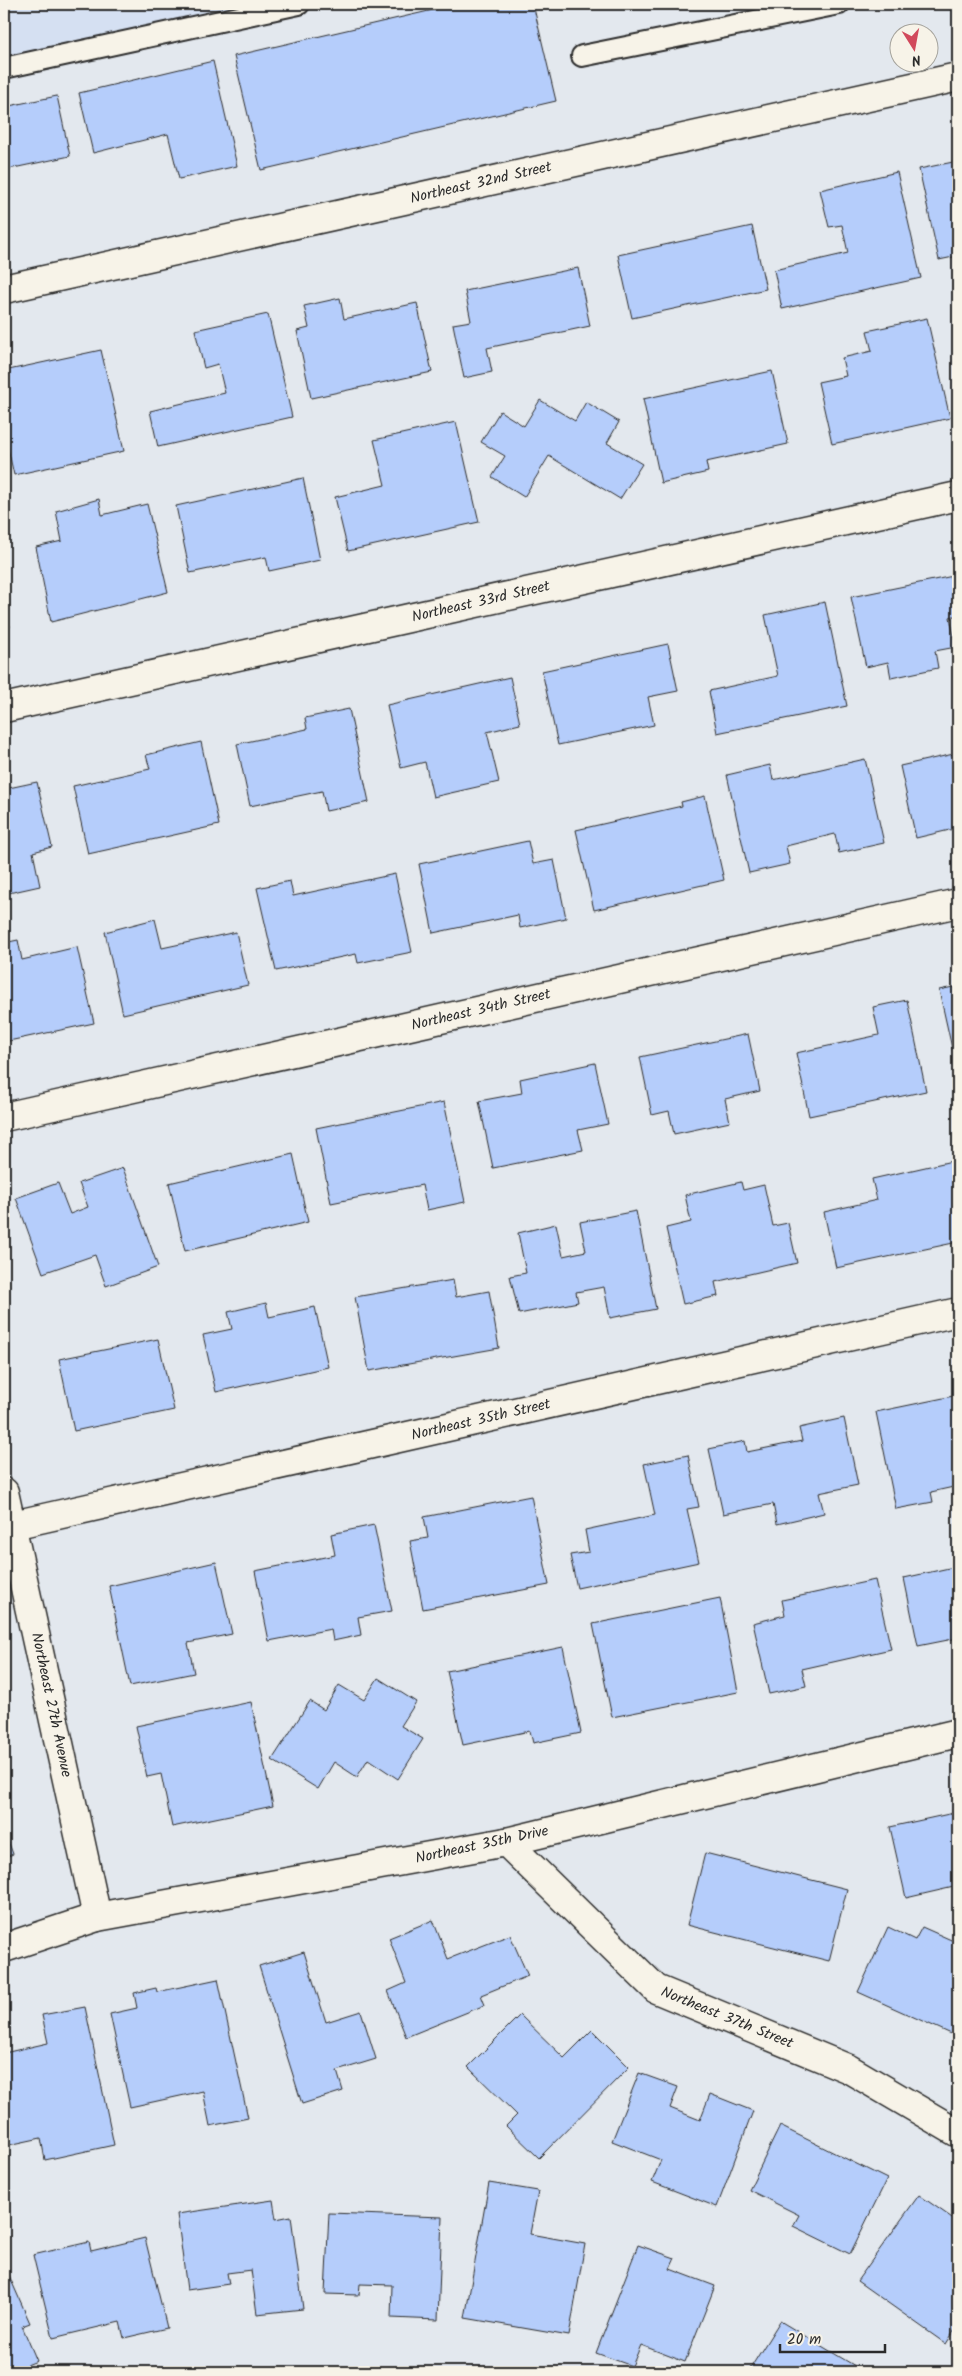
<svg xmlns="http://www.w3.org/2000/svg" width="962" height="2376" viewBox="0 0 962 2376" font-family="Kalam,sans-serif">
<rect width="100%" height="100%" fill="#e3e8ee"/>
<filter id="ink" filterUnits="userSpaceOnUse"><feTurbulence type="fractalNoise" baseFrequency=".02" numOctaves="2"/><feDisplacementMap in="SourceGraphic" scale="10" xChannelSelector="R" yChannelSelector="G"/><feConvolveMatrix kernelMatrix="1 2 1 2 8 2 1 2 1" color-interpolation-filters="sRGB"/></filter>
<g filter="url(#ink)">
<path fill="#d5e0f2" d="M4 4H299L4 68Z"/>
<g fill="#b5cdfb" stroke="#2b2b2b">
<path d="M459 4H533L556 101 261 170 234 56Z"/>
<path d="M213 61 237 166 179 179 168 134 93 153 79 93Z"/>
<path d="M57 96 70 156 4 170V107Z"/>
<path d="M958 161V256L939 260 919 169Z"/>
<path d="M897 172 921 278 782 309 774 270 848 253 842 225 829 227 820 190Z"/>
<path d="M752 226 766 289 632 318 618 255Z"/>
<path d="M578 268 590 326 487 348 492 372 464 378 453 324 471 321 465 291Z"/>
<path d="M340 298 344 319 417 303 432 372 311 398 297 331 309 328 304 306Z"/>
<path d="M268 314 292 417 158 447 150 411 225 393 218 364 204 368 195 330Z"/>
<path d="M927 318 950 418 832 444 818 382 846 376 842 358 872 351 867 331Z"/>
<path d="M101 350 124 451 14 475 4 431V371Z"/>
<path d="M772 371 788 444 706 462 708 472 661 483 643 399Z"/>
<path d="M540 400 575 421 586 402 619 422 607 443 642 464 620 499 549 456 524 497 492 477 505 456 481 442 500 411 524 426Z"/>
<path d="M456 422 479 522 348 551 335 497 385 485 374 440Z"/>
<path d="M303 478 320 560 269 571 266 557 190 573 176 506Z"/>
<path d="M99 499 102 515 147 504 168 592 51 622 36 547 62 541 56 511Z"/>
<path d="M958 575V615L950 617 956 647 935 651 938 668 891 678 888 662 866 667 851 597Z"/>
<path d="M4 600 10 627 4 629Z"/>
<path d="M825 602 847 706 717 733 709 691 778 676 765 615Z"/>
<path d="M668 644 678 691 648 697 654 725 558 745 542 671Z"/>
<path d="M510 677 520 724 487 732 499 782 433 797 425 762 401 768 387 705Z"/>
<path d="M349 709 369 802 326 811 322 791 250 806 237 744 307 729 305 718Z"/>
<path d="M201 742 219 825 88 854 73 786 150 769 146 755Z"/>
<path d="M958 753V828L916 838 900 766Z"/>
<path d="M865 759 884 843 839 853 835 834 786 846 790 864 749 873 727 775 770 765 773 780Z"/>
<path d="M37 782 52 847 33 852 40 886 4 894V789Z"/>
<path d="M705 796 724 880 594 910 576 830 682 806 681 802Z"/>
<path d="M528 841 533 864 554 860 566 918 520 928 518 915 433 933 419 864Z"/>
<path d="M395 874 412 952 358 963 356 954 276 971 257 888 290 881 293 896Z"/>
<path d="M155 919 162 948 236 932 248 985 123 1014 105 932Z"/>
<path d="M18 940 22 960 77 947 94 1023 4 1042V943Z"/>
<path d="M958 986V1075L939 990Z"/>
<path d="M907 1000 926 1091 809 1116 796 1053 879 1035 873 1007Z"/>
<path d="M748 1034 760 1091 725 1099 730 1122 674 1134 669 1111 652 1115 640 1057Z"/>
<path d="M595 1063 608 1124 578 1130 583 1150 493 1168 479 1101 522 1093 520 1079Z"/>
<path d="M444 1102 465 1202 427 1210 422 1185 331 1203 316 1128Z"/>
<path d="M293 1154 308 1222 185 1251 169 1183Z"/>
<path d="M952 1161 958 1191V1242L836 1268 824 1212 877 1200 872 1179Z"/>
<path d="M123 1168 158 1267 106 1286 95 1255 43 1273 16 1198 58 1183 70 1214 88 1207 79 1183Z"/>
<path d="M741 1182 743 1190 764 1185 773 1226 788 1223 797 1263 715 1282 718 1296 683 1304 666 1228 691 1222 685 1195Z"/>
<path d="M636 1211 656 1309 610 1318 604 1287 576 1292 578 1302 519 1314 510 1276 526 1273 518 1233 556 1224 563 1256 586 1251 580 1222Z"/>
<path d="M453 1280 456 1297 489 1291 499 1348 369 1371 355 1297Z"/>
<path d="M266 1303 269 1317 315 1307 328 1367 216 1392 203 1335 232 1329 228 1312Z"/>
<path d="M158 1339 174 1410 74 1431 59 1359Z"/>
<path d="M958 1395V1486L931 1492 933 1502 896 1509 876 1412Z"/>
<path d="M844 1418 858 1485 819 1493 824 1513 777 1524 773 1504 723 1514 709 1449 745 1441 747 1452 802 1441 799 1428Z"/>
<path d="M688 1455 699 1507 687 1509 699 1562 577 1588 570 1555 589 1552 585 1530 655 1515 644 1464Z"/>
<path d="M531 1496 549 1585 423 1609 410 1541 428 1538 424 1517Z"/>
<path d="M374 1525 392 1611 358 1617 361 1635 333 1641 331 1629 269 1641 255 1571 335 1555 331 1534Z"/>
<path d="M216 1562 232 1634 188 1643 194 1673 130 1686 109 1586Z"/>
<path d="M958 1566V1638L918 1646 904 1578Z"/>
<path d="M875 1580 891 1649 802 1669 806 1686 769 1694 753 1623 785 1615 782 1600Z"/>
<path d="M720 1598 738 1692 612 1717 593 1624Z"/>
<path d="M563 1647 581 1733 533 1743 530 1731 463 1745 447 1671Z"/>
<path d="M378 1678 416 1702 401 1726 423 1739 398 1779 368 1759 357 1777 334 1762 318 1789 272 1760 310 1701 324 1710 339 1685 364 1700Z"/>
<path d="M251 1702 273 1806 172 1827 161 1774 147 1777 136 1726Z"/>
<path d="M958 1812V1886L906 1898 890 1827Z"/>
<path d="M4 1830 13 1854 4 1858Z"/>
<path d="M705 1853 847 1889 829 1961 687 1925Z"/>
<path d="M433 1920 448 1959 510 1935 528 1976 481 1995 485 2005 406 2037 388 1991 406 1983 389 1938Z"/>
<path d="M888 1927 915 1940 922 1927 958 1943V2037L858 1992Z"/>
<path d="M304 1952 326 2022 361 2011 376 2059 337 2071 343 2091 302 2104 259 1966Z"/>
<path d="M218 1979 248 2118 210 2126 203 2091 130 2107 110 2014 137 2008 134 1993 156 1988 157 1992Z"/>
<path d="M85 2007 114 2145 45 2160 41 2138 4 2146V2053L48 2043 42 2015Z"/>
<path d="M520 2015 564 2058 592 2030 629 2067 539 2158 506 2126 517 2115 468 2067Z"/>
<path d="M639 2073 678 2087 670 2108 700 2120 710 2094 753 2111 717 2207 652 2182 661 2160 612 2141Z"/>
<path d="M780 2126 887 2179 850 2254 793 2226 799 2215 749 2190Z"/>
<path d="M489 2183 538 2191 530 2234 585 2244 569 2336 465 2318Z"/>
<path d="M919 2195 958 2222V2325L946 2344 857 2281Z"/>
<path d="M273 2200 276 2219 291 2216 303 2309 257 2314 251 2270 227 2273 229 2284 187 2290 177 2214Z"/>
<path d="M329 2213 442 2217 438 2320 391 2318 392 2285 360 2284 359 2295 325 2294Z"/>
<path d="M145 2238 167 2328 124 2338 120 2322 53 2338 33 2255 89 2242 91 2251Z"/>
<path d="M638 2245 675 2258 670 2269 715 2286 685 2362 641 2345 632 2366 596 2353Z"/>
<path d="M7 2271 30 2323 22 2326 37 2361 9 2372H4V2273Z"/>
<path d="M780 2321 865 2372H748Z"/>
</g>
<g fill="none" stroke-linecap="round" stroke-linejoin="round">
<defs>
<g id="service">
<path d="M582 56 839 4"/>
<path d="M4 68 299 4"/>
</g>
<g id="minor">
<path d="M4 289 958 77"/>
<path d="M4 708 958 496"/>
<path d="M4 1117 958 903"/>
<path d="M4 1492 97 1917"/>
<path d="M4 1527 958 1312"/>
<path d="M506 1842 656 1989 849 2069 958 2133"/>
<path d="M4 1948 97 1917 506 1842 958 1733"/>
</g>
</defs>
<use href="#service" stroke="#2b2b2b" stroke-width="24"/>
<use href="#minor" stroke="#2b2b2b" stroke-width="31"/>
<use href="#service" stroke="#f7f3e8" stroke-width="20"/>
<use href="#minor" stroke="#f7f3e8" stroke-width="28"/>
</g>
</g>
<g text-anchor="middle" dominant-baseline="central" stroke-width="4" stroke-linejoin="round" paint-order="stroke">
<g font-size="15" fill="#2b2b2b" stroke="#f7f3e8">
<text transform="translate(481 183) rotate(-13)">Northeast 32nd Street</text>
<text transform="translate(481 602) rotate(-13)">Northeast 33rd Street</text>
<text transform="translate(481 1010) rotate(-13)">Northeast 34th Street</text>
<text transform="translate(481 1420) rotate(-13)">Northeast 35th Street</text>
<text transform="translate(51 1705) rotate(78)">Northeast 27th Avenue</text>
<text transform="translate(482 1845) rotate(-12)">Northeast 35th Drive</text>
<text transform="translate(727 2018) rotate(22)">Northeast 37th Street</text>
</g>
</g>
<rect width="962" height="2376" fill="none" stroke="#f7f3e8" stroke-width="20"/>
<rect x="10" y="10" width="942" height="2356" fill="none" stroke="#2b2b2b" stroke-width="2" filter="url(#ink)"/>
<g transform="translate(914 48) rotate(169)"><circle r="24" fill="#f7f3e8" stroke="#a5a39c"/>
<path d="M0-4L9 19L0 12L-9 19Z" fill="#d1495b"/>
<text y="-8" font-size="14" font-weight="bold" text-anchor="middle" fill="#2b2b2b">N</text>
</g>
<path d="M780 2344v8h105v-8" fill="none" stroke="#2b2b2b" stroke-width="2.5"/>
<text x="787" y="2344" font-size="15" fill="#2b2b2b" stroke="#f7f3e8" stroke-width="4" paint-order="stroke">20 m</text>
</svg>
